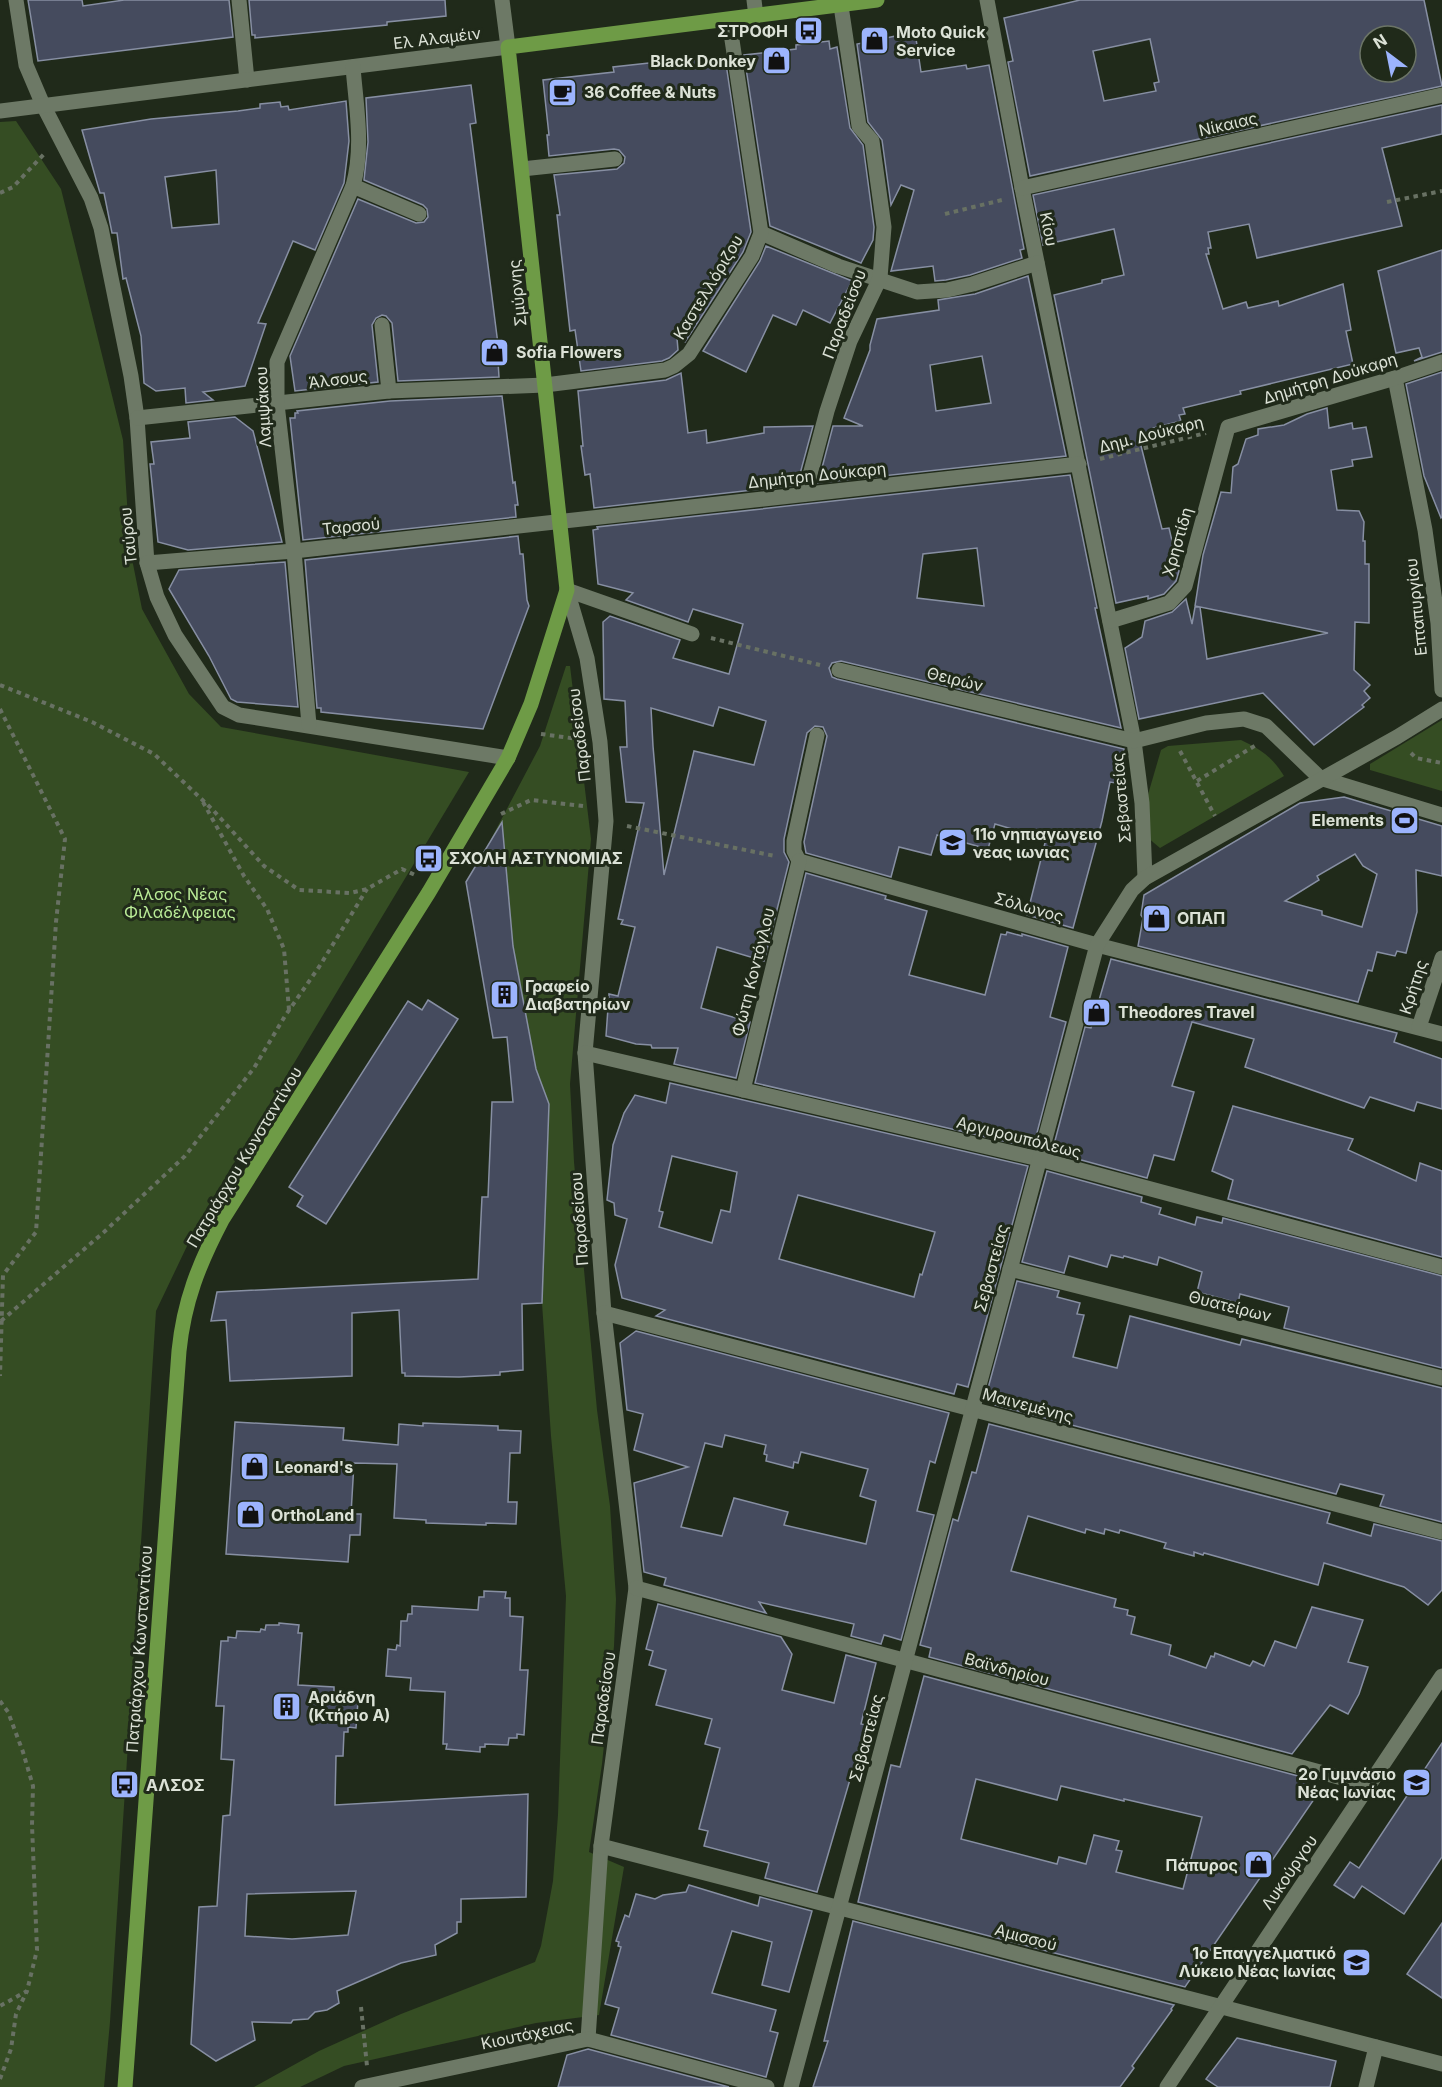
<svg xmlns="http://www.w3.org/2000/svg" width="1442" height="2087" viewBox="0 0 1442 2087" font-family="Inter,sans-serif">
<rect width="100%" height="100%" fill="#202a1a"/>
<g fill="#354d23">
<path d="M16 121 61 189 123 440 130 549 142 609 189 694 221 727 469 772 198 1223 156 1311 110 2022 104 2087H0V122Z"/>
<path d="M566 666H570L591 839 570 1084 574 1162 597 1410 610 1506 616 1599 614 1646 602 1764 589 1852 624 1867 599 2015 536 2023 344 2066 300 2087H254L319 2051 401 2014 535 1962 541 1946 553 1881 558 1815 566 1596 551 1436 542 1303 549 1104 536 1069 513 946 504 840 491 839 540 746Z"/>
<path d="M1442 720V791L1370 770V764Z"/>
<path d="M1241 740C1262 750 1272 757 1284 776L1160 848 1147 837 1140 822 1161 750 1168 746Z"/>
</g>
<g fill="#454b5e" stroke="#878fa3" stroke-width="1.5" fill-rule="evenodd">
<path d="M28 0H82L83 6 124 0H229L233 37 38 61Z"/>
<path d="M249 0H445L446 16 387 22V25L255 38V35H252Z"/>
<path d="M1080 0H1424L1442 86 1030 176 1008 62 1013 61 1004 18ZM1370 36H1406V72H1370ZM1150 39 1159 82 1154 83 1156 91 1104 101 1093 51Z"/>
<path d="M915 32 921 72 966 65 967 69 989 65 1024 249 1020 250 1022 258 970 275 946 280 935 281 933 266 891 271 914 190 901 185 891 205 882 140 868 122 857 44Z"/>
<path d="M829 41 830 49 837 47 850 128 863 145 874 227 873 240 861 263 770 226 744 55 796 49V45Z"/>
<path d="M725 57 751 232 743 252 685 342 677 338 678 350 669 358 662 361 581 371 575 330 570 331 557 215H560L554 175 617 169 624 163 625 157 619 150 614 149 549 156 547 135H549L543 80 614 72 613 67 658 62 659 64Z"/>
<path d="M471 85 476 123 470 124 500 360 498 361 499 377 398 381 392 323 386 316 382 315 376 318 372 325 378 382 295 391 290 356 358 199 416 223 424 222 428 217 427 209 423 205 364 180 368 142 366 98Z"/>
<path d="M346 101 349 141 344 183 315 250 293 241 258 323 266 324 245 386 203 392 213 400 186 403 185 388 156 391 144 383 141 336 126 278 123 279 117 233H112L104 193H100L82 130 151 119 238 111 260 108V104L280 102 281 107 288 106 289 110ZM216 170 219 224 172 228 165 177Z"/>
<path d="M1442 105V134L1382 148 1402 226 1257 258 1249 224 1208 232 1211 248H1208L1209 254H1206L1223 309 1246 302 1248 308 1278 301 1279 306 1343 284 1351 330 1346 331 1353 364 1240 391 1241 394 1183 408 1185 414 1179 415 1181 421 1153 428V431L1138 434 1162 529 1169 528 1179 571 1176 581 1164 594 1148 599V596L1116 603 1054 295 1102 283V280L1124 275 1114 229 1043 245 1033 195Z"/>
<path d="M766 246 852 281 830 323 803 310 796 325 773 315 746 372 703 351 760 261Z"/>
<path d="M1442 250V352L1414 361 1422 357 1419 348 1396 353 1378 271Z"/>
<path d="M1028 276 1066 456 818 483 833 426H863L844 418 870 350V345L877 319 939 310 938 300 975 294ZM982 356 991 403 936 411 930 365Z"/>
<path d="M1442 372V517L1441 518 1424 476 1406 384Z"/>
<path d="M681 373 688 433 706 430 707 443 764 433V427L813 426 797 485 594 508 590 474 585 475 581 446H583L578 391 666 380Z"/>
<path d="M502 396 513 483 515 482 518 505H515L516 517 303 540 290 418H295V413H298L297 411 390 401Z"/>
<path d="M1327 408 1329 428 1352 423 1353 429 1366 427 1372 457 1352 460 1353 466 1331 470 1337 510 1359 511 1364 522 1363 541H1365V564H1369V623L1355 622 1354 670 1370 685 1364 691 1370 698 1362 705 1364 707 1314 745 1263 693 1139 719 1125 648 1142 637 1145 621 1172 612 1186 599 1192 624 1195 607H1200L1207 659 1328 633 1195 606 1203 555 1221 492 1231 493 1233 467 1238 464 1246 439 1258 435V429L1284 425 1307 414Z"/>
<path d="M235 417 253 431 282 542 188 550 158 542 150 464H154L151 442 190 438 188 422Z"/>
<path d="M1070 475 1097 608H1095L1121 728 841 661 832 663 829 668 832 677 837 679 1124 749 1116 783 1110 782 1102 821 1073 928 1027 915 1046 839 995 824 988 849 937 835 931 855 899 847 891 877 806 853 804 842 827 736 823 727 815 726 807 733 784 839V852L789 862 764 961 717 947 701 1008 750 1022 736 1078 674 1064 678 1048H652L651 1045 636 1044 606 1036 609 994 618 996 635 927 621 924 623 920 618 919 644 803 626 802 620 747H627L625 701 604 699 603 622 610 616 680 640 673 658 729 674 743 624 693 609 688 622 626 600 633 593 598 584 593 530 598 529 597 527ZM977 548 984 606 917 598 923 554ZM719 707 766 721 754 765 694 751 664 875 653 746 651 708 713 726Z"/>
<path d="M518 536 520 554H523L527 600 529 606 483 729 321 712V708H317L305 560Z"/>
<path d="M285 562 298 707 237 702 231 699 209 656 169 589 179 570Z"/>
<path d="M1344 797 1442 826V876L1416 870 1417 912 1406 953 1397 951 1395 956 1377 952 1372 971 1368 970 1358 1002 1138 946 1143 918 1141 915 1144 895 1300 803ZM1355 854 1363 866 1377 874 1362 927 1322 915V911L1285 901 1319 880 1317 876Z"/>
<path d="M502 822 513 946 536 1069 549 1104 542 1303 522 1304 523 1370 500 1372V1375L459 1377 405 1376V1373H402L399 1310 352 1313V1376L230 1381 226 1320 211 1321 217 1292 478 1279 482 1197H488L492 1102H513L507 1037 493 1038 466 882Z"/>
<path d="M806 873 886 896 885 899 927 911 909 975 985 995 1001 934 1006 935 1007 932 1022 936V934L1068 947 1050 1017 1066 1022 1033 1148 755 1083Z"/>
<path d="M1111 959 1397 1033 1394 1042 1442 1059V1109L1417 1102 1414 1111 1370 1097 1364 1108 1245 1067 1254 1039 1192 1022 1172 1086 1194 1092 1174 1160 1154 1155 1147 1178 1052 1152 1085 1027 1091 1028Z"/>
<path d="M428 1000 458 1019 326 1224 297 1206 303 1196 289 1187 408 1001 422 1010Z"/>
<path d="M670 1083 1028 1166 968 1387 957 1384 954 1394 656 1316 665 1310 622 1298 615 1265 627 1219 615 1215 614 1203 607 1200 613 1145 624 1113 635 1095 666 1103ZM672 1156 737 1172 730 1212 721 1210 712 1243 659 1227 663 1212 659 1211ZM798 1195 935 1232 922 1275 920 1274 914 1297 779 1259Z"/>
<path d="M1233 1106 1353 1139 1348 1150 1416 1181 1420 1163 1442 1171V1257L1228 1199 1233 1180 1212 1171Z"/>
<path d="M1047 1171 1142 1197 1141 1202 1161 1208 1159 1214 1195 1225 1197 1217 1222 1223 1223 1218 1442 1276V1368L1284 1328 1289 1307 1240 1294 1238 1303 1197 1292 1202 1272 1159 1257 1157 1265 1124 1256 1123 1258 1111 1255 1107 1267 1069 1256 1064 1273 1022 1262Z"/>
<path d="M1017 1281 1059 1291 1057 1297 1080 1303 1077 1314 1084 1315 1073 1357 1117 1368 1130 1316 1240 1345 1242 1339 1442 1388V1522L1380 1506 1384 1495 1340 1484 1336 1494 995 1405 997 1395 987 1392Z"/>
<path d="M636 1331 949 1413 935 1463 930 1461 917 1511 934 1515 901 1640 884 1635 881 1644 851 1636 854 1624 759 1602 766 1613 664 1585 666 1578 644 1572 634 1483 688 1467 634 1450 643 1414 627 1410 620 1343ZM725 1435 766 1445 764 1454 767 1455 766 1461 793 1468 794 1462 798 1463 801 1452 868 1469 860 1496 876 1501 866 1544 784 1525 788 1512 734 1498 722 1536 681 1527 705 1443 722 1447Z"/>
<path d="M235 1422 344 1428 343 1440 398 1445 399 1424 423 1426V1423L498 1426V1430L521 1431 520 1453H510L508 1502H517L516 1524 486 1523V1525L426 1523V1520L394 1518 397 1464 354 1463 351 1514H361L360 1535H350L348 1562 226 1554Z"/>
<path d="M989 1424 1330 1513 1327 1523 1371 1536 1374 1524 1442 1541V1590L1428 1605 1404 1587 1324 1563 1318 1585 1204 1553 1203 1555 1194 1552V1556L1164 1548 1166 1543 1120 1530 1119 1533 1105 1529 1104 1534 1086 1529 1085 1533 1028 1516 1011 1571 1116 1599 1114 1607 1128 1610 1127 1615 1135 1617 1131 1634 1171 1645 1169 1655 1206 1668 1211 1656 1214 1657 1215 1653 1250 1666 1253 1661 1264 1666 1275 1641 1296 1648 1312 1607 1363 1620 1348 1662 1368 1667 1359 1694 1348 1714 1330 1705 1292 1754 929 1657 931 1648 920 1645 953 1519 958 1521 972 1472 976 1473Z"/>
<path d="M484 1591 506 1592 505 1598H510V1616L523 1617 520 1670H528L524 1735 517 1734V1738H509L508 1745 485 1744V1747H480V1752L446 1749 447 1744H443L445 1692 410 1690 411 1678 386 1676 388 1649 396 1650 397 1645 400 1646 401 1621H407L408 1614H412V1606L478 1610 479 1597H484Z"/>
<path d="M658 1604 781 1637 792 1654 782 1690 834 1703 846 1655 876 1663 861 1724 866 1725 817 1892 765 1878 769 1863 704 1846 708 1831 699 1829 720 1748 705 1744 712 1719 656 1705 666 1670 649 1665 653 1651 646 1649Z"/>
<path d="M279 1623 299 1625 298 1633H302L298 1685 334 1687V1699L358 1701 356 1728 348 1727V1732H344L343 1756H336L335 1805 528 1794 526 1897 461 1899V1922H457V1933L435 1945 436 1955 401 1963 337 1991 339 2003 327 2010 315 2012 308 2019 293 2020 291 2023 252 2022 255 2040 216 2061 191 2044 199 1907 217 1906 223 1816 230 1815 234 1760 221 1759 224 1706H216L221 1641H228V1637L236 1638 237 1631 260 1632 261 1629 265 1630 266 1625H279ZM356 1891 348 1935 292 1939 245 1936 247 1894Z"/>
<path d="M924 1676 1298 1776 1319 1792 1185 1987 858 1902 891 1765 900 1767ZM976 1779 1057 1800 1061 1786 1124 1801V1799L1202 1817 1183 1889 1116 1872 1122 1851 1116 1850 1119 1841 1094 1835 1086 1864 1059 1857 1057 1864 961 1839Z"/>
<path d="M1442 1743V1857L1404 1914 1362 1886 1354 1898 1334 1885 1350 1862 1359 1868Z"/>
<path d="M689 1885 758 1906 760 1897 812 1911 789 1992 762 1985 772 1942 732 1931 712 1993 776 2010 770 2031 778 2033 766 2077 611 2035 619 2008 605 2004 621 1947 618 1946 619 1942 616 1941 625 1915 629 1917 636 1894 655 1899 663 1895 686 1892Z"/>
<path d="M853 1921 1174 2005 1171 2009 1172 2010 1132 2066 1134 2068 1120 2087H813L828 2041H824Z"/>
<path d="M1442 1923V1998L1407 1974Z"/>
<path d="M1237 2038 1336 2061 1330 2087H1218L1206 2079Z"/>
<path d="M588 2049 729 2087H558L567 2055Z"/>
</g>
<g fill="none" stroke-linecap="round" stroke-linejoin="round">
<g stroke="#687163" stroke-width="4" stroke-dasharray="4.5 4.5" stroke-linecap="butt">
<path d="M0 193 13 187 44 154"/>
<path d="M1387 202 1442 191"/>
<path d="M945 214 1002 200"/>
<path d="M1100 459 1206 433"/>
<path d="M711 638 820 665"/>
<path d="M0 685 92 722 154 754 213 810 264 866 299 890 350 893 367 889 402 869 415 875"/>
<path d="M0 709 65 839 56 922 36 1232 3 1275 0 1376"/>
<path d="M541 734 578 739"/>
<path d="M1180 751 1215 816"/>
<path d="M1411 753 1416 758 1442 763"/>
<path d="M1197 781 1256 745"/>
<path d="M203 802 244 876 267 909 284 949 289 1010"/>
<path d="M501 814 531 800 583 806"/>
<path d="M627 826 775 856"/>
<path d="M1 1321 104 1232 185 1156 254 1068 285 1016 319 967 367 889"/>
<path d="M0 1701 8 1712 23 1752 33 1786 32 1825 37 1950 27 1991 0 2006"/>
<path d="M361 2007 367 2066"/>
<path d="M0 2079 11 2049 16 2014 27 1991"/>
</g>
<g stroke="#6d7966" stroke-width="15">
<path d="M16 0 26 65 43 105 91 198 101 228 131 376 137 418 147 563 157 597 175 635 223 707 239 715 508 758"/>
<path d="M239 0 247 80"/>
<path d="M754 0 756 16"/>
<path d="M987 0 1022 188 1134 741 1142 803 1145 878"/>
<path d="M0 111 508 47 502 0"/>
<path d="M522 169 615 159"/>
<path d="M353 186 419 214"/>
<path d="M1022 188 1442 95"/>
<path d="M761 233 838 266 917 292 947 290 973 284 1037 263"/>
<path d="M382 325 389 391"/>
<path d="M1395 378 1425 530 1438 623 1442 690"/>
<path d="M137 418 389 391 545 385 665 370 674 366 689 354 752 256 761 233 729 20"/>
<path d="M805 494 827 411 850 341 880 278 884 227 872 141 859 126 841 6"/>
<path d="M147 563 294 551 1079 464"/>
<path d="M567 590 587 658 600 742 606 821 585 1053 604 1313 636 1588 601 1846 588 2039"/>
<path d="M567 590 692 634"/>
<path d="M1110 621 1169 603 1185 586 1228 427 1395 378 1442 362"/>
<path d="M839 670 1134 741 1206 723 1244 719 1266 726 1320 778 1442 815"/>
<path d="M309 725 294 551 277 404V362L353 186C364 147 356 106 353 67"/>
<path d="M799 861 1097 945 1442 1034"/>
<path d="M799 861 794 851V841L817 735"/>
<path d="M1419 1027 1442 958"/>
<path d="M585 1053 1039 1159 1442 1267"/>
<path d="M743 1090 799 861"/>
<path d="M1010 1269 1442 1378"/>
<path d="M604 1313 1442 1532"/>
<path d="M636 1588 1368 1785"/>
<path d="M601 1846 1442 2064"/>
<path d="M362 2087 588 2039 767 2087"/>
<path d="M791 2087 1097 945 1132 890 1145 878 1397 737 1442 709"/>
<path d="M1167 2087 1442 1676"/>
<path d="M1366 2087 1376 2047"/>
</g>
<path stroke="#6e9b46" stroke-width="15" d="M125 2087 179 1351C184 1301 199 1264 222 1220L429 892 508 758 531 704 567 590 508 47 877 0"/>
</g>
<defs>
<symbol id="bus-square" viewBox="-11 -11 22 22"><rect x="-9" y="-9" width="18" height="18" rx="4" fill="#9cb4fd" stroke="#202a1a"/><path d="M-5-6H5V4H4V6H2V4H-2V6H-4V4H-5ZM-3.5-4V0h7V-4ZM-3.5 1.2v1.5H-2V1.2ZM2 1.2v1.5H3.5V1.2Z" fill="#111"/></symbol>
<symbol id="shop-square" viewBox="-11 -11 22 22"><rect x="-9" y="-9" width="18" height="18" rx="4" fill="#9cb4fd" stroke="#202a1a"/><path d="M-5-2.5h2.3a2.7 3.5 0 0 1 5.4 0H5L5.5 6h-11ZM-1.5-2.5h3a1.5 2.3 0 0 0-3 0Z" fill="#111"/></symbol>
<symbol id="cafe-square" viewBox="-11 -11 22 22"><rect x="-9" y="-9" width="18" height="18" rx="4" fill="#9cb4fd" stroke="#202a1a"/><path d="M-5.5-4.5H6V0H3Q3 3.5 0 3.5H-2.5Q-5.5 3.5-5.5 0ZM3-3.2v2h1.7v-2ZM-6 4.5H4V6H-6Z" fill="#111"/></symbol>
<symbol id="stadium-square" viewBox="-11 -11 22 22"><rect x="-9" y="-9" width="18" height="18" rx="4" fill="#9cb4fd" stroke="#202a1a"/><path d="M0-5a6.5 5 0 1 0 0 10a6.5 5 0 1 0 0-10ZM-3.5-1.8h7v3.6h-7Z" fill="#111"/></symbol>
<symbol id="school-square" viewBox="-11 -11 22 22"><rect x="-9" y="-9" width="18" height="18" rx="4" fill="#9cb4fd" stroke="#202a1a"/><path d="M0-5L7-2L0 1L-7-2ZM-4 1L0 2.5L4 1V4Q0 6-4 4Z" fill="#111"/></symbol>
<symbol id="building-square" viewBox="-11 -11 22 22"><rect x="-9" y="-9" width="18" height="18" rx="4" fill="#9cb4fd" stroke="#202a1a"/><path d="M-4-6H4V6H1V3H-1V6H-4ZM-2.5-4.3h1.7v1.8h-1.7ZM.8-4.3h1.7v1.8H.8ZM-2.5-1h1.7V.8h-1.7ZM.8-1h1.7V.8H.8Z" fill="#111"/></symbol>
</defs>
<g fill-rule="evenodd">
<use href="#bus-square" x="792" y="14" width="33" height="33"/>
<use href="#shop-square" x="858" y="24" width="33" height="33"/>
<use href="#shop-square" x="760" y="44" width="33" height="33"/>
<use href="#cafe-square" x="546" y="76" width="33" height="33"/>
<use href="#shop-square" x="478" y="336" width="33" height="33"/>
<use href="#stadium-square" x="1388" y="804" width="33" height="33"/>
<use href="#school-square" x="936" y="826" width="33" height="33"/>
<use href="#bus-square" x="412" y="842" width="33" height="33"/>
<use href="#shop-square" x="1140" y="902" width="33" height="33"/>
<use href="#building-square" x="488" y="978" width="33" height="33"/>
<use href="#shop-square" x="1080" y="996" width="33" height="33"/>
<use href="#shop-square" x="238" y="1450" width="33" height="33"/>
<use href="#shop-square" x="234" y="1498" width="33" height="33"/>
<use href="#building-square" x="270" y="1690" width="33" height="33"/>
<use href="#school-square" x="1400" y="1766" width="33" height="33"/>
<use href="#bus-square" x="108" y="1768" width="33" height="33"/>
<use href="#shop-square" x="1242" y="1848" width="33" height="33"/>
<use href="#school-square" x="1340" y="1946" width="33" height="33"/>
</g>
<g text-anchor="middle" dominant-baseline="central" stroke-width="6" stroke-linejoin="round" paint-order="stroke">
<g font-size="16" font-weight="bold" fill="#dce2d7" stroke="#202a1a" text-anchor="start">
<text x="788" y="31" text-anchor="end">ΣΤΡΟΦΗ</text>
<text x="896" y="32">Moto Quick<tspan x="896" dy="18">Service</tspan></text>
<text x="756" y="61" text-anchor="end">Black Donkey</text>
<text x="584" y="92">36 Coffee &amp; Nuts</text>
<text x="516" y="352">Sofia Flowers</text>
<text x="1384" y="820" text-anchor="end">Elements</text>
<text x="973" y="834">11ο νηπιαγωγειο<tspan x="973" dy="18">νεας ιωνιας</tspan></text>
<text x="449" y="858">ΣΧΟΛΗ ΑΣΤΥΝΟΜΙΑΣ</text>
<text x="1177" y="918">ΟΠΑΠ</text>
<text x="525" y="986">Γραφείο<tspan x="525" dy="18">Διαβατηρίων</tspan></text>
<text x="1118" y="1012">Theodores Travel</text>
<text x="275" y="1467">Leonard's</text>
<text x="271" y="1515">OrthoLand</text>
<text x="308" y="1697">Αριάδνη<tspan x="308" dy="18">(Κτήριο Α)</tspan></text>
<text x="1396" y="1774" text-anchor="end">2ο Γυμνάσιο<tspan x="1396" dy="18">Νέας Ιωνίας</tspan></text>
<text x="146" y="1785">ΑΛΣΟΣ</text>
<text x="1238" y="1865" text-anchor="end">Πάπυρος</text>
<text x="1336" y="1953" text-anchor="end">1ο Επαγγελματικό<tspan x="1336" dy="18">Λύκειο Νέας Ιωνίας</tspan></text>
</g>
<g font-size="16" fill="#dce2d7" stroke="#202a1a">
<text transform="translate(437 38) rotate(-7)">Ελ Αλαμέιν</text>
<text transform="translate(1228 124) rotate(-13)">Νίκαιας</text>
<text transform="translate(1049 229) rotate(79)">Κίου</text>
<text transform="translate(708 287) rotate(-59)">Καστελλόριζου</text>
<text transform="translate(517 293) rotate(-96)">Σμύρνης</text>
<text transform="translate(844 314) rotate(-69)">Παραδείσου</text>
<text transform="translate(1330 378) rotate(-17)">Δημήτρη Δούκαρη</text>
<text transform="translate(338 379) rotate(-7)">Άλσους</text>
<text transform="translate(263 407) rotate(-93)">Λαμψάκου</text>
<text transform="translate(1151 434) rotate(-14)">Δημ. Δούκαρη</text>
<text transform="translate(817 475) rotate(-6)">Δημήτρη Δούκαρη</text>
<text transform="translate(351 526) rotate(-6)">Ταρσού</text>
<text transform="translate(128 536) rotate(-96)">Ταύρου</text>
<text transform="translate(1177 542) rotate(-74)">Χρηστίδη</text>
<text transform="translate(1416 607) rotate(-96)">Επταπυργίου</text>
<text transform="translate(955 679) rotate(14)">Θειρών</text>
<text transform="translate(579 735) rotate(-97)">Παραδείσου</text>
<text transform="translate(1121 798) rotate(-95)">Σεβαστείας</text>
<text transform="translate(1029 907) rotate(16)">Σόλωνος</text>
<text transform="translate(753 972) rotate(-76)">Φώτη Κοντόγλου</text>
<text transform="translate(1413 987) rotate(-72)">Κρήτης</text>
<text transform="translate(1019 1137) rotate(14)">Αργυρουπόλεως</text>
<text transform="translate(244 1157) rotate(-59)">Πατριάρχου Κωνσταντίνου</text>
<text transform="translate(579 1219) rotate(-94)">Παραδείσου</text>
<text transform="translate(991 1268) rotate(-75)">Σεβαστείας</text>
<text transform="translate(1230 1306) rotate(14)">Θυατείρων</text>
<text transform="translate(1028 1405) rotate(15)">Μαινεμένης</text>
<text transform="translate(139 1649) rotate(-86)">Πατριάρχου Κωνσταντίνου</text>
<text transform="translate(1007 1669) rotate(15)">Βαϊνδηρίου</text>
<text transform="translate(603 1698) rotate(-82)">Παραδείσου</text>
<text transform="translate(866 1738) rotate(-75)">Σεβαστείας</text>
<text transform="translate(1289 1872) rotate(-56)">Λυκούργου</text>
<text transform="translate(1026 1937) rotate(15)">Αμισσού</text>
<text transform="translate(527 2034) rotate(-12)">Κιουτάχειας</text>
</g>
<g font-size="16" fill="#baec97" stroke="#202a1a">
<text x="180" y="894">Άλσος Νέας<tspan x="180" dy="18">Φιλαδέλφειας</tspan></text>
</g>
</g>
<g transform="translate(1388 54) rotate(328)"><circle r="28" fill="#202a1a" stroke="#6b7466" stroke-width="1.5"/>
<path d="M0-4.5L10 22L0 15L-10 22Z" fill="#9cb4fd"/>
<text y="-9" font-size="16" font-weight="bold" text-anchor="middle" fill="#dce2d7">N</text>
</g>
</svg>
